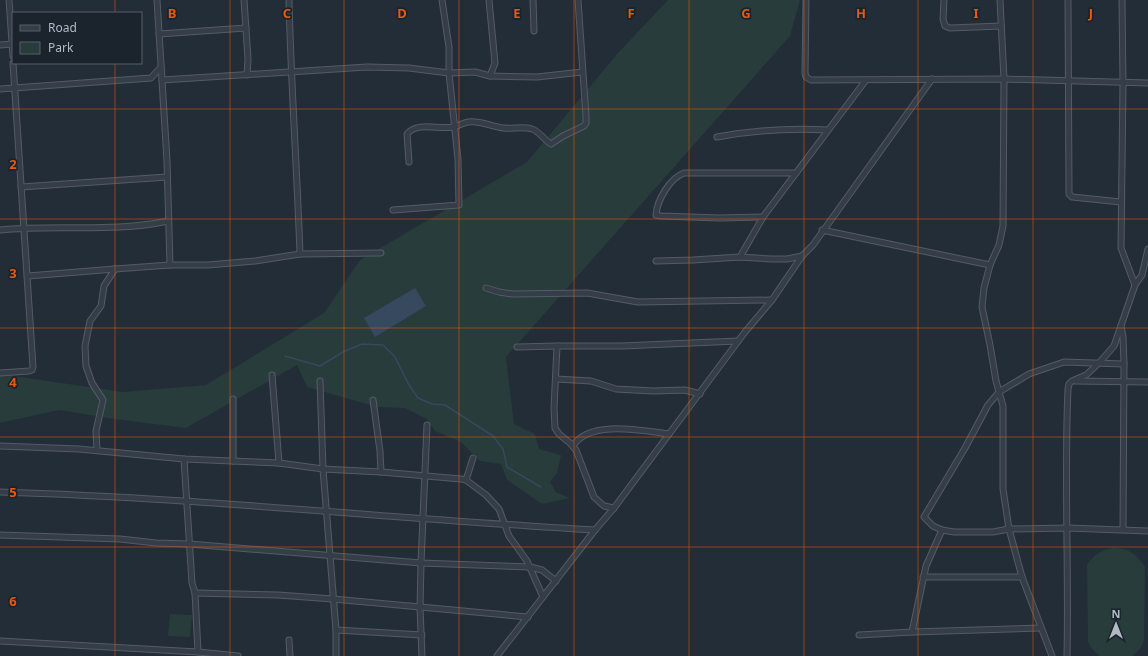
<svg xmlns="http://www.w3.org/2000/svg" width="1148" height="656" viewBox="0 0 1148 656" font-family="'Noto Sans',sans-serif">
<rect width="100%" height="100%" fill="#222d37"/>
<g fill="#273c3b">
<path d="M668 0H800L790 36 506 357 514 424 535 434 539 449 561 455 557 473 550 482 556 492 570 498 542 504 507 480 501 464 480 461 461 442 435 431 427 419 405 408 377 407 307 387 297 365 186 428 114 419 59 410 0 423V374L123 392 206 385 324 313 360 260 527 162 618 53Z"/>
<path d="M1112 548C1128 548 1136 553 1145 567L1144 641 1140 649 1132 656H1100L1092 649 1088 642 1087 565C1094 555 1100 551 1112 548Z"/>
<path d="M170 614 192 615 190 637 168 636Z"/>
</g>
<path fill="#36495e" d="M415 288 426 306 375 337 364 318Z"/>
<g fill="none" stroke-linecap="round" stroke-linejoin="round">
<path stroke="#36495e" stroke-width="1.5" d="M285 356 320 366 343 352 362 344 383 345 395 357 409 385 418 398 432 404 445 405 493 436 503 449 507 467 541 487"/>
<defs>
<g id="minor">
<path d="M9 0 13 56"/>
<path d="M157 0 167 161 170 265"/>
<path d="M244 0 248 59 247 75"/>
<path d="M489 0 495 63 490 76"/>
<path d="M533 0 534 31"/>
<path d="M806 0 805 73 806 77 811 80 1004 79 1148 83"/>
<path d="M944 0 943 19 945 26 950 28 1001 26"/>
<path d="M1000 0 1004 79 1003 226 999 245 990 265 984 288 982 307 990 345 996 381 1003 406V489L1009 529 1022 577 1052 656"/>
<path d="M1068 0 1069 194 1072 197 1121 202"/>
<path d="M1122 0 1123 83 1121 248 1135 285"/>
<path d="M159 34 246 28"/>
<path d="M0 45 12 44"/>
<path d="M162 80 367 67 409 68 449 73 475 72 490 76 537 77 582 72"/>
<path d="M0 89 151 78 161 67"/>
<path d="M717 137C754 130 791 128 828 130"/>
<path d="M409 162 407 134C418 121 438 130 453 127 458 126 463 123 468 122 480 120 492 127 504 128 513 129 523 126 532 129 539 131 544 140 551 144L563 136 584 126 586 123V116L578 0"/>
<path d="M21 187 167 177"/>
<path d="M393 210 459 205 458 159 449 73V47L442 0"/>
<path d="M763 217 719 218 661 216 656 215C657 200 670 178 684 173H796"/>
<path d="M0 230C56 224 113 233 168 221"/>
<path d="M822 230 990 265"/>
<path d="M300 254 381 253"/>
<path d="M740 257 763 217 866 80"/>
<path d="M656 261 693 260 740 257 771 259H787L802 256"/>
<path d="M28 276 115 269 170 265H208L255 261 300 254C297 169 291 85 289 0"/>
<path d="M486 288 499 292 512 294 587 293 638 302 772 300"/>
<path d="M1121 326 1123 337 1124 364"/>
<path d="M517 347 557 346"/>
<path d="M0 373 29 371 32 370 33 367 13 63"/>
<path d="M272 375 279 463"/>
<path d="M556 379 591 381 616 389 653 391 685 390 700 394"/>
<path d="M320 381 323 469 336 630V656"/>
<path d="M1075 381 1148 382"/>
<path d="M233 399V461"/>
<path d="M373 400 380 451 381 472"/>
<path d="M0 446 79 449 184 459 279 463 323 469 381 472 461 479 466 480 486 495 499 509 509 536 527 561 543 597"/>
<path d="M573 446C589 419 644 431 669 434"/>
<path d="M97 450 96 431 103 400 92 383 86 366 85 346 90 321 101 306 104 286 115 269"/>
<path d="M184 459 192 583 195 593 198 652"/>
<path d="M466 480 473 458"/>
<path d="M0 492C199 498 397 519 595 530"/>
<path d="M614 508 604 506 594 497 576 450 570 443 559 434 555 428 554 408 557 346H622L738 341"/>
<path d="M1123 529 1124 364 1064 362 1029 374 999 392 988 405 965 448 924 517 933 526 942 530 954 532H993L1009 529 1068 528 1148 531"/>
<path d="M0 535 120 539 156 543 189 544 421 563 530 567 542 570 556 581"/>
<path d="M923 577H1022"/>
<path d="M195 593 278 595 333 599 528 617"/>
<path d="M336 630 422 635"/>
<path d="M912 632 926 566 942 530"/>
<path d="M859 635 912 632 1041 628"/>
<path d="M289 640 290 656"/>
<path d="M0 641 198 652 238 656"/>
<path d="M422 656 420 608 421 563 427 425"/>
<path d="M497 656 595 530 614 508 745 332 772 300 802 256 813 245 932 79"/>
<path d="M1067 656C1069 567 1064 478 1068 389L1069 384 1072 381 1086 375 1099 363 1114 346 1135 285 1142 275 1148 249"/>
</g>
</defs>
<use href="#minor" stroke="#535c66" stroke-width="7"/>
<use href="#minor" stroke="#353e48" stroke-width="5"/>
</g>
<path fill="none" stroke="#e8590c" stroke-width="1" stroke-opacity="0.55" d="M115 0V13M230 0V656M344 0V656M459 0V656M574 0V656M689 0V656M804 0V656M918 0V656M1033 0V656M115 63V656M0 109H1148M0 219H1148M0 328H1148M0 437H1148M0 547H1148"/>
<g font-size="13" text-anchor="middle" font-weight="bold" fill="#e8590c" stroke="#1b232d" stroke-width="3.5" stroke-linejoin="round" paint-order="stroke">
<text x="172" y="18">B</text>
<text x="287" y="18">C</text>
<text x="402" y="18">D</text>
<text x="517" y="18">E</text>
<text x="631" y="18">F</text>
<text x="746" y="18">G</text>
<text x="861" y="18">H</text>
<text x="976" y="18">I</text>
<text x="1091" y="18">J</text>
<text x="13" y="169">2</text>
<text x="13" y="278">3</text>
<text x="13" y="387">4</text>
<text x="13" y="497">5</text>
<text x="13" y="606">6</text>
</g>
<rect x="12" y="12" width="130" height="52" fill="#1b232d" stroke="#575f69"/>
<rect x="20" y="25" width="20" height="6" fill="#353e48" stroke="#575f69"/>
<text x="48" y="32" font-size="12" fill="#b0b9c4">Road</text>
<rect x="20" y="42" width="20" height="12" fill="#273c3b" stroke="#575f69"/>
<text x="48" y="52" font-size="12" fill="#b0b9c4">Park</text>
<g transform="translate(1116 624)" stroke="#1b232d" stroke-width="3" paint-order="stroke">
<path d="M0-3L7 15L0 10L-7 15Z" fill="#b0b9c4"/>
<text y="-6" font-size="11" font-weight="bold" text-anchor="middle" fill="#b0b9c4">N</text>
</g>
</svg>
